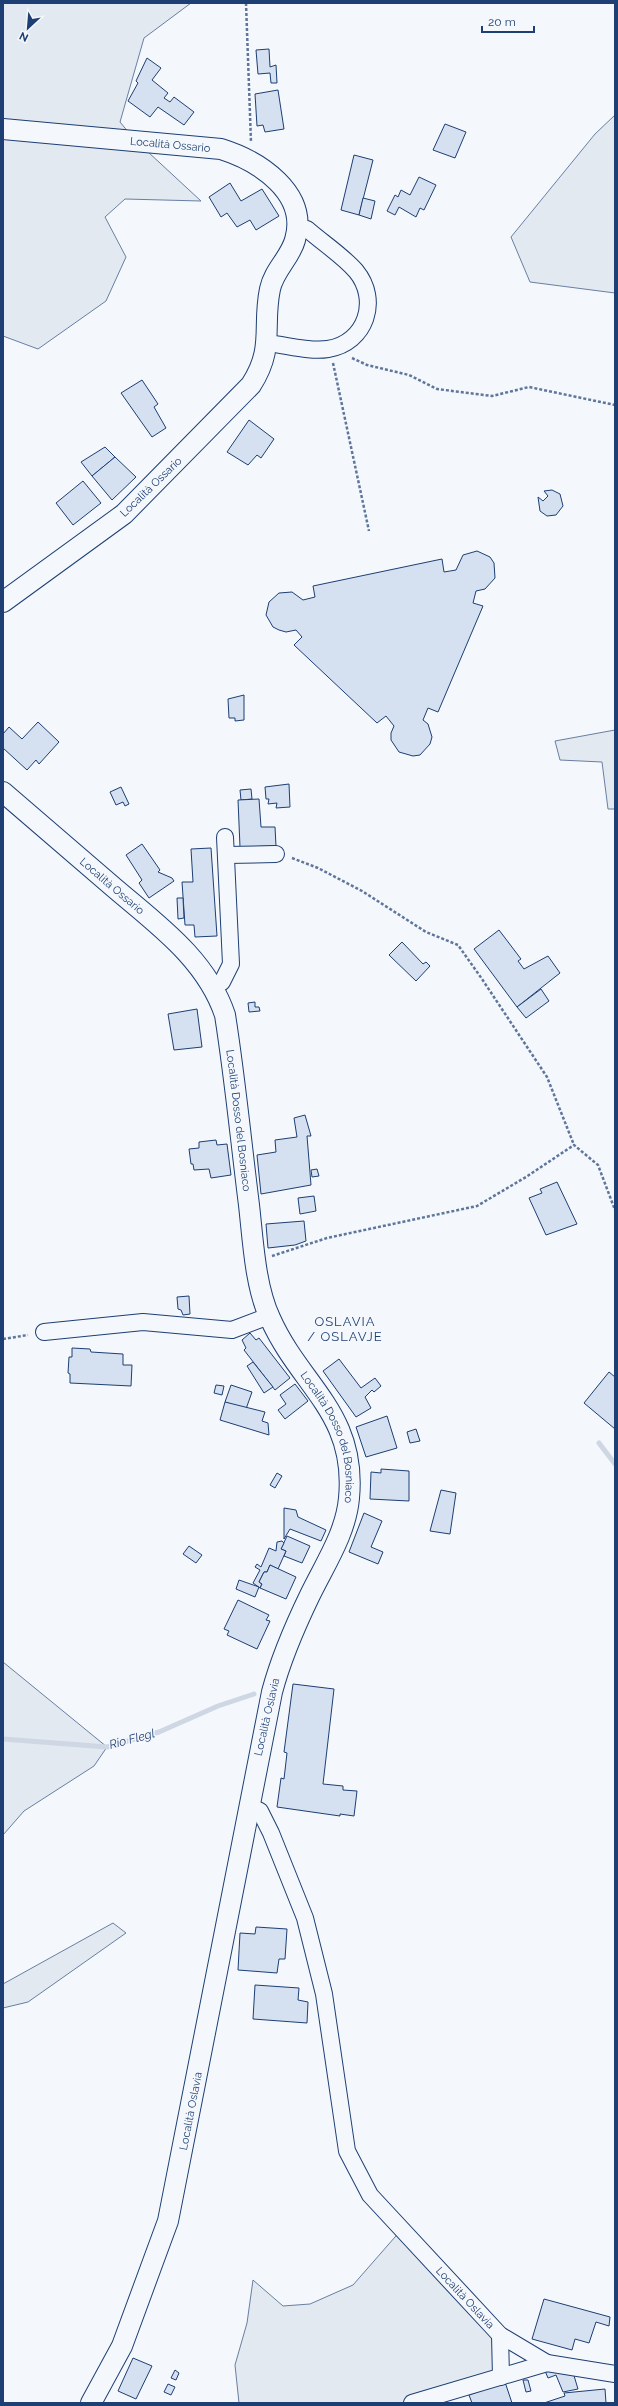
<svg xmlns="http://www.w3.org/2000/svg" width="618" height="2406" viewBox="0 0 618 2406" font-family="Raleway,sans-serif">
<rect width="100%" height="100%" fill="#f4f7fb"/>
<g fill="#e3e9f0" stroke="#687fa3">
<path d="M3 3H191L144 38 120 122 134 139 201 201 125 199 105 217 126 257 106 301 38 349 3 336Z"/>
<path d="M615 115V293L530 282 511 237 595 134Z"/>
<path d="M615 730V809H608L602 762 560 760 555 741Z"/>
<path d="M3 1662 107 1747 94 1766 24 1811 3 1835Z"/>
<path d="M113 1923 126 1933 28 2002 3 2008V1984Z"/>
<path d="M402 2229 500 2335 501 2377 412 2403H239L235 2365 247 2323 253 2280 283 2306 310 2304 353 2285Z"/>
</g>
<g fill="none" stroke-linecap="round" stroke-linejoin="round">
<g stroke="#cfd7e4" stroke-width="5">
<path d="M599 1443 615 1464"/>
<path d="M3 1739 107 1747 159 1732 218 1706 254 1694"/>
</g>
</g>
<g fill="#d5e0f0" stroke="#1d3f73">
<path d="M269 49 270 67 276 65 277 83H271L270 73 258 74 256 50Z"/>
<path d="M147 58 161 68 152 80 168 93 164 98 170 102 174 97 194 112 184 125 158 107 150 117 128 101 138 83 136 81Z"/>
<path d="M278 90 284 129 265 132 263 125 257 126 255 94Z"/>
<path d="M445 124 466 132 455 158 433 150Z"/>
<path d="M354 155 373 160 359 215 341 210Z"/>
<path d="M419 177 436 185 424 210 420 208 416 217 399 207 395 215 387 211 395 195 398 197 401 190 410 195Z"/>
<path d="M230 183 241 201 262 189 279 216 256 230 250 220 237 227 227 213 221 217 209 197Z"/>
<path d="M363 198 375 201 371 219 359 215Z"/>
<path d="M142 380 158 404 154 407 166 428 152 437 121 393Z"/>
<path d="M249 420 274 439 261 458 257 455 248 465 227 452Z"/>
<path d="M105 447 115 457 92 476 81 462Z"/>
<path d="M115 457 136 477 112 500 92 476Z"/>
<path d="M83 481 101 503 73 525 56 503Z"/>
<path d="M552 490 560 494 563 506 556 515 547 516 540 511 538 497 543 501 548 496 544 491Z"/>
<path d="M477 551 490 557 494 563 495 578 485 589 476 591 473 603 483 606 438 712 428 708 423 720 428 724 432 737 430 744 420 755 413 756 399 752 391 740V733L394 726 386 716 377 723 294 645 302 637 296 630 286 632 279 630 273 627 266 615 269 602 279 593 292 592 303 600 315 597 313 586 442 559 444 572 456 570 463 555Z"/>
<path d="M244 695V720L235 721V718H229L228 699Z"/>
<path d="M38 722 59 742 39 764 36 760 27 770 3 748V734L9 727 22 739Z"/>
<path d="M289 784 290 807 276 808 277 803 268 804 269 799H266L265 787Z"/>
<path d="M121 787 129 804 125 806 123 802 116 805 110 792Z"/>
<path d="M251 789 252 799 241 800 240 790Z"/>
<path d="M259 799 261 827H275L276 846 240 847 238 800Z"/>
<path d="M142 844 160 870 158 872 172 878 174 881 149 898 139 883 142 880 126 855Z"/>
<path d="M211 848 217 936 195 937 194 925H185L182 882H193L191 849Z"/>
<path d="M177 898H183L184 918 178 919Z"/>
<path d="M499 930 521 959 518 961 524 969 548 956 560 973 517 1007 474 949Z"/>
<path d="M402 942 423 964 426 962 430 966 416 981 389 955Z"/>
<path d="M541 989 549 1001 526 1018 517 1007Z"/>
<path d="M255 1002V1007H259L260 1011 249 1012 248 1003Z"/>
<path d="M197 1009 202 1047 174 1050 168 1014Z"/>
<path d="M305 1115 311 1136H307L311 1185 261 1194 257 1155 276 1152 275 1140 297 1137 294 1118Z"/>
<path d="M216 1140 217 1145 227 1144 231 1175 211 1178 209 1169 194 1170 193 1164H191L189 1149 199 1148V1142Z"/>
<path d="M317 1169 319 1176 312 1177 311 1170Z"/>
<path d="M557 1182 577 1224 546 1235 529 1198 542 1193 540 1189Z"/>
<path d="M314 1196 316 1211 300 1214 298 1198Z"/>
<path d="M304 1221 306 1241 295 1245 268 1248 266 1224Z"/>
<path d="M189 1296 190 1314 183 1315 181 1310 178 1309 177 1297Z"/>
<path d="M250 1333 256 1340 259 1338 290 1378 275 1390 244 1350 246 1348 242 1340Z"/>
<path d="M72 1348 90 1349 91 1352 123 1354V1365H132L131 1386 70 1383V1374L68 1373 69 1357H72Z"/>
<path d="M339 1359 361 1388 375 1378 381 1386 374 1392 372 1390 365 1397 371 1408 356 1417 323 1371Z"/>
<path d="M253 1362 273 1387 264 1393 247 1366Z"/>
<path d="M609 1372 615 1377V1429L584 1403Z"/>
<path d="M295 1384 308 1401 285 1419 278 1410 286 1404 280 1395Z"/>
<path d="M216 1385 224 1386 222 1395 214 1393Z"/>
<path d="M231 1385 252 1392 246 1409 225 1402Z"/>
<path d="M225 1402 265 1412 262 1421 268 1423 269 1435 220 1420Z"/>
<path d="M387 1416 397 1448 366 1457 356 1427Z"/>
<path d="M416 1429 420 1441 410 1443 407 1432Z"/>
<path d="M381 1469 409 1471V1501L370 1499 371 1472 381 1473Z"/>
<path d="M277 1473 282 1476 275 1488 270 1485Z"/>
<path d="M441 1490 456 1493 450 1534 430 1531Z"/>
<path d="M284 1508 296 1510 298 1517 326 1530 321 1541 290 1529 284 1539Z"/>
<path d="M364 1513 382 1521 371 1547 383 1552 378 1564 349 1552Z"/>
<path d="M287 1536 310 1546 302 1563 284 1556 286 1551 281 1549Z"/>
<path d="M282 1541 284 1543 281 1549 286 1551 278 1569 270 1565 267 1572H264L259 1582 262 1584 260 1588 253 1583 260 1570 255 1567 257 1564 261 1567 269 1548 276 1551 277 1542Z"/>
<path d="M189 1546 202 1555 196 1563 183 1554Z"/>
<path d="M270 1565 296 1577 286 1599 260 1588 262 1584 259 1582 264 1572H267Z"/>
<path d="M239 1580 259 1587 255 1597 236 1589Z"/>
<path d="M238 1600 269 1615 266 1620 270 1621 257 1649 227 1635 229 1631 224 1629Z"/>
<path d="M293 1684 334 1689 323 1784 343 1786V1790L357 1791 354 1816 340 1814V1816L277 1807 281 1778 284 1779 287 1753 284 1752Z"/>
<path d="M256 1927 287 1929 285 1959H279L277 1973 238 1970 240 1933 255 1934Z"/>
<path d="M255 1985 299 1988 298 2000 308 2002 307 2023 253 2019Z"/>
<path d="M544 2299 610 2317 609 2326 596 2322 589 2343 575 2339 572 2350 532 2339Z"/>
<path d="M133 2358 152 2366 136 2399 118 2391Z"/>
<path d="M543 2366 572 2369 578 2389 563 2392 556 2375 548 2378Z"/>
<path d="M175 2370 179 2373 176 2380 171 2378Z"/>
<path d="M523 2380H528L531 2391 526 2392Z"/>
<path d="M505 2382 512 2403H472L469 2395Z"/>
<path d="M168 2384 175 2387 171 2395 164 2392Z"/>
<path d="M605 2389 606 2403H544L565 2396 564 2393Z"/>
</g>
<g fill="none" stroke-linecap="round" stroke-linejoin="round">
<defs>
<g id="minor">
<path d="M267 343C287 345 309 352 328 349 366 343 380 300 356 271 343 256 323 243 307 229L297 227"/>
<path d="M227 855 276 854"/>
<path d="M214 987 222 982 231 964 225 837"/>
<path d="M44 1332 143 1322 232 1330 269 1316"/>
<path id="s1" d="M249 1806 260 1811 271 1833 305 1918 324 1994 347 2151 370 2195 500 2335 547 2363"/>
<path d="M500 2335 501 2377"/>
<path d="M412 2403 547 2363 615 2374"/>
</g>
<g id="tertiary">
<path id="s2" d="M3 129 221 149C259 161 309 193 295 240 290 258 274 270 270 289 262 327 275 348 251 385L124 514 3 602"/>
<path id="s3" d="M3 792C39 823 75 854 111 885 155 923 206 958 225 1015 235 1078 241 1142 249 1205 253 1240 255 1286 270 1318 300 1386 357 1413 349 1498 346 1533 325 1564 310 1595 295 1626 281 1658 272 1692L168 2221 122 2346 91 2403"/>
</g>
</defs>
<use href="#minor" stroke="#1d3f73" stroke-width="18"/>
<use href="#tertiary" stroke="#1d3f73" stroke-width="22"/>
<g stroke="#5e769c" stroke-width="2.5" stroke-dasharray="3 2" stroke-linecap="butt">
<path d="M246 3 251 142"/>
<path d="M352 358 367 365 409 375 437 389 492 396 529 387 615 405"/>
<path d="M333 363 369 531"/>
<path d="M292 858 318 868 362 891 426 932 458 945 482 979 547 1077 574 1145"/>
<path d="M272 1256 327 1238 477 1206 526 1177 574 1145 598 1165 615 1210"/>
<path d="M3 1339 28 1335"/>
</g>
<use href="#minor" stroke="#f4f7fb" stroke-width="16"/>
<use href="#tertiary" stroke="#f4f7fb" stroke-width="20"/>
</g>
<g text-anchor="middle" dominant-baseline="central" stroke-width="3" stroke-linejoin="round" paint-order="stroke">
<g font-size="11" fill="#1d3f73" stroke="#f4f7fb">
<text stroke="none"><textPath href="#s2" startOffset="168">Località Ossario</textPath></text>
<text transform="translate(151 487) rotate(-44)">Località Ossario</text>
<text stroke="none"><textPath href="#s3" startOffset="144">Località Ossario</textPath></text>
<text stroke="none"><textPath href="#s3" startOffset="424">Località Dosso del Bosniaco</textPath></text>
<text stroke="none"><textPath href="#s3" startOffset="760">Località Dosso del Bosniaco</textPath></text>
<text transform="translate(267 1717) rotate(-77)">Località Oslavia</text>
<text transform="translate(191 2111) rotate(-79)">Località Oslavia</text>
<text stroke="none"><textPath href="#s1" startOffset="555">Località Oslavia</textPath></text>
</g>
<g font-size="12" font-style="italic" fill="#1d3f73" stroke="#f4f7fb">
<text transform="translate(132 1739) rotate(-15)">Rio Flegl</text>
</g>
<g font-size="13" letter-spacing="1" fill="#1d3f73" stroke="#f4f7fb">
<text x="345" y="1321">OSLAVIA<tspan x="345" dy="15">/ OSLAVJE</tspan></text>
</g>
</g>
<rect width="618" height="2406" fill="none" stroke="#1d3f73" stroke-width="8"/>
<g transform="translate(28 28) rotate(206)" stroke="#f4f7fb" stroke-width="3" paint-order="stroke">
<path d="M0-3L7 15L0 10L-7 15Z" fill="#1d3f73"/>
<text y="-6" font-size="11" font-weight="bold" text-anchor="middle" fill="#1d3f73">N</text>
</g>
<path d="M482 26v6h52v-6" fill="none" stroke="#1d3f73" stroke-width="2"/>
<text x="488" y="26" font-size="12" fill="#1d3f73" stroke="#f4f7fb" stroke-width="3" paint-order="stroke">20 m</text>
</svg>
